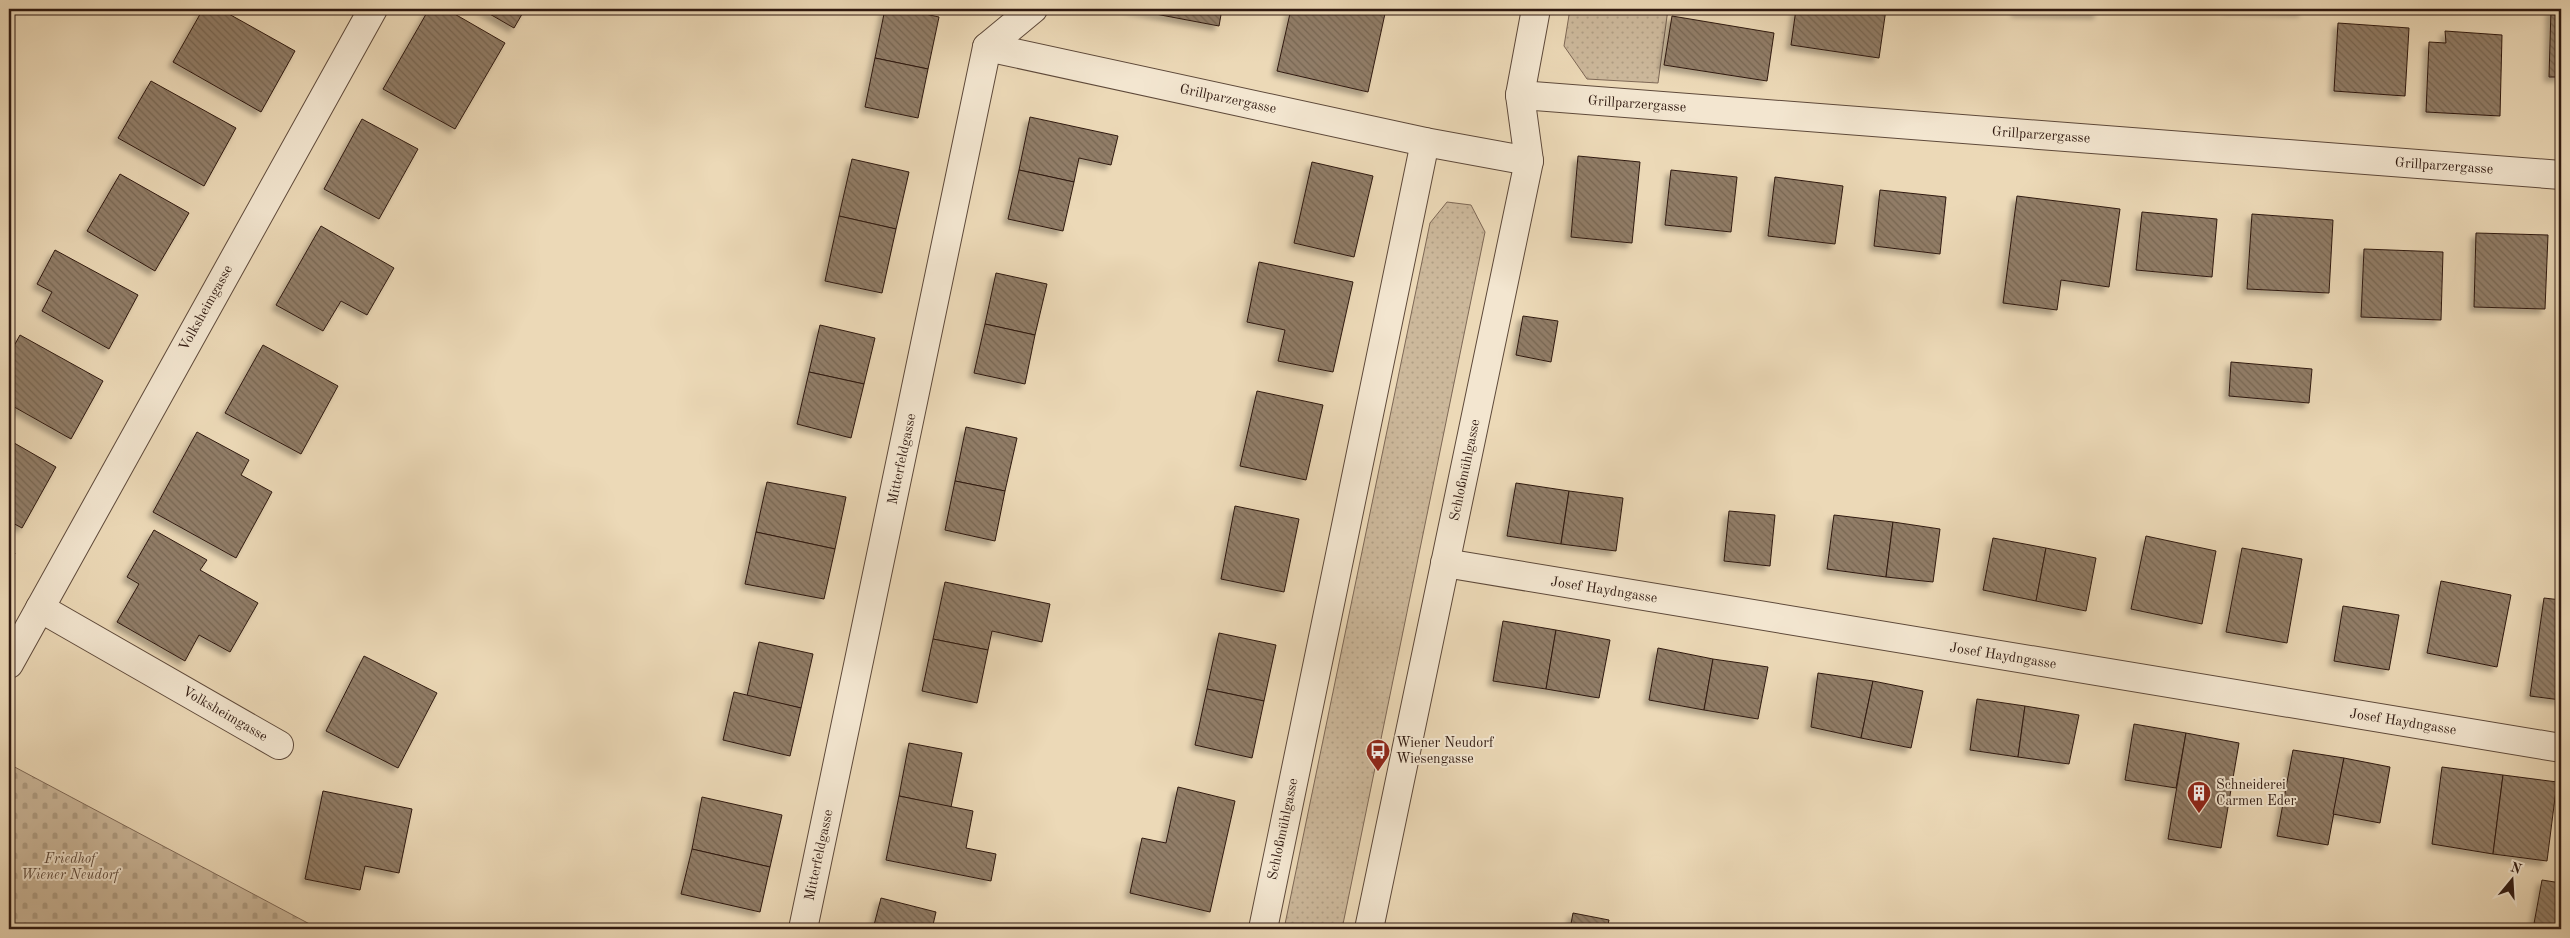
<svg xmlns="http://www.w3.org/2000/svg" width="2570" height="938" viewBox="0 0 2570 938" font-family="'Old Standard TT',serif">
<defs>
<pattern id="cemetery-stones" width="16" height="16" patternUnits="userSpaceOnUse" patternTransform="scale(1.25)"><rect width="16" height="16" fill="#ccb89b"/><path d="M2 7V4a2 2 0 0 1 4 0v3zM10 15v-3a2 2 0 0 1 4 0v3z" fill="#b09e84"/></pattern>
<pattern id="park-dots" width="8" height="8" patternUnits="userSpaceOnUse" patternTransform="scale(1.25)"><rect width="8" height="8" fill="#ccb89b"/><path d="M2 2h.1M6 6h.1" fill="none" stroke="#b09e84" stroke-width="1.8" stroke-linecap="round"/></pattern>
<pattern id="building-back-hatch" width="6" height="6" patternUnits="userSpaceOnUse" patternTransform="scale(1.25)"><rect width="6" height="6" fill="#917d67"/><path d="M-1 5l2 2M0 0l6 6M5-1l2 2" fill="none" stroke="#776653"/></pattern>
<filter id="shadow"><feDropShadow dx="-4.5" dy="4.5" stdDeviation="2.5" flood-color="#0004"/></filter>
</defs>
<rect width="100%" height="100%" fill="#ecd9b7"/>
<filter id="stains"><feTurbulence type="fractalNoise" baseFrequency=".004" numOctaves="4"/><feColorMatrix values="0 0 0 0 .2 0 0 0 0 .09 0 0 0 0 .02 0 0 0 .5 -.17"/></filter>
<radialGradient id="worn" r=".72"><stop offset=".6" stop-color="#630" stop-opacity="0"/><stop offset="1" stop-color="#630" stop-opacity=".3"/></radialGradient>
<path fill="url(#cemetery-stones)" stroke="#7e6856" d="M9 764 319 929H9Z"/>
<g fill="url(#park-dots)" stroke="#7e6856">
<path d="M1570 9H1668L1658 83 1587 79 1564 46Z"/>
<path d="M1447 202 1471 205 1485 232 1342 929H1284L1430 223Z"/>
</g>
<g fill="url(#building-back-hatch)" stroke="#2f1910" filter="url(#shadow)">
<path d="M203 9H220L295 51 261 112 173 62Z"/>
<path d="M429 9H446L505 43 455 129 383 89Z"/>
<path d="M481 9H525L514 28Z"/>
<path d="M885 9H902L939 17 928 69 875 58Z"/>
<path d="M1129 9H1222L1219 26Z"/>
<path d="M1291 9H1386L1368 92 1277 71Z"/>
<path d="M1796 9H1886L1879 58 1791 45Z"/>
<path d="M2016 9H2099L2098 14 2016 12Z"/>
<path d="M2228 9H2303V12Z"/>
<path d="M2551 9H2561V77H2549Z"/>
<path d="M1672 16 1774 33 1767 81 1664 65Z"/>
<path d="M2338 23 2409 28 2405 96 2334 91Z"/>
<path d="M2445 31 2502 35 2500 116 2426 112 2429 42 2446 43Z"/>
<path d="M875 58 928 69 918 118 865 107Z"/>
<path d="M151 81 236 128 204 186 118 138Z"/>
<path d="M1030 117 1118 136 1111 165 1079 158 1074 182 1019 170Z"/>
<path d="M362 119 418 149 379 219 324 189Z"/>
<path d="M1578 156 1640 162 1632 243 1571 237Z"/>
<path d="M852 159 909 172 896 229 839 216Z"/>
<path d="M1312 162 1373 176 1354 257 1294 243Z"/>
<path d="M1019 170 1074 182 1063 231 1008 219Z"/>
<path d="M1671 170 1737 177 1731 232 1665 225Z"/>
<path d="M120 174 189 213 155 271 87 231Z"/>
<path d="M1775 177 1843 186 1835 244 1768 236Z"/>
<path d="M1880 190 1946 197 1940 254 1874 246Z"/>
<path d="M2017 196 2120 209 2109 287 2061 280 2057 310 2003 303Z"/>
<path d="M2142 212 2217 219 2212 277 2136 270Z"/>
<path d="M2252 214 2333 220 2329 293 2247 289Z"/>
<path d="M839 216 896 229 882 293 825 281Z"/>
<path d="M321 226 394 268 367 315 341 301 323 331 276 305Z"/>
<path d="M2476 233 2548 235 2545 309 2474 307Z"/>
<path d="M2364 249 2443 252 2441 320 2361 317Z"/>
<path d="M55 250 138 295 109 349 42 311 52 292 37 284Z"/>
<path d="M1259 262 1353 282 1333 372 1278 361 1285 330 1247 322Z"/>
<path d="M996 273 1047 284 1035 335 985 324Z"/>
<path d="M1523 316 1558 321 1551 362 1516 355Z"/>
<path d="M985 324 1035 335 1025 384 974 373Z"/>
<path d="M820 325 875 338 864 384 809 372Z"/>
<path d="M20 335 103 381 71 439 9 404V355Z"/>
<path d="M263 345 338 386 301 454 225 413Z"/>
<path d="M2231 362 2312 369 2309 403 2229 396Z"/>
<path d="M809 372 864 384 851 438 797 424Z"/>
<path d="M1257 391 1323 405 1306 480 1240 466Z"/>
<path d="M966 427 1017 438 1005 491 955 481Z"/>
<path d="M197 432 249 460 241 475 272 492 236 558 153 512Z"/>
<path d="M9 440 56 467 22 528 9 521Z"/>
<path d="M955 481 1005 491 995 541 945 530Z"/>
<path d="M767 482 846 497 835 549 756 532Z"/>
<path d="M1516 483 1569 491 1561 544 1507 536Z"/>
<path d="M1569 491 1623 498 1616 551 1561 544Z"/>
<path d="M1235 506 1299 519 1284 592 1221 579Z"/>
<path d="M1729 511 1775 515 1770 566 1724 561Z"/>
<path d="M1834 515 1893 522 1886 577 1827 569Z"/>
<path d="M1893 522 1940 529 1933 582 1886 577Z"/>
<path d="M154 530 207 560 200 570 258 603 230 652 199 635 185 661 117 622 139 584 127 577Z"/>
<path d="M756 532 835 549 824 599 745 584Z"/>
<path d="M2146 536 2216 551 2202 624 2131 609Z"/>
<path d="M1993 538 2046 548 2036 601 1983 590Z"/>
<path d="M2046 548 2096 558 2086 611 2036 601Z"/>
<path d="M2242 548 2302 559 2287 643 2226 632Z"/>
<path d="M9 550 15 553 9 565Z"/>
<path d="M2441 581 2511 595 2497 667 2427 653Z"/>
<path d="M945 582 1050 604 1042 642 992 631 988 650 933 639Z"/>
<path d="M2544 598 2561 600V700L2530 696Z"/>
<path d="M2343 606 2399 615 2389 670 2334 661Z"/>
<path d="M1503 621 1556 630 1546 689 1493 681Z"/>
<path d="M1556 630 1610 640 1599 698 1546 689Z"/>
<path d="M1219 633 1276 645 1264 701 1207 689Z"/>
<path d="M933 639 988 650 977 703 922 691Z"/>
<path d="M759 642 813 654 801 708 747 696Z"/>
<path d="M1658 648 1713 659 1704 710 1649 700Z"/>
<path d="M364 656 437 693 398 768 326 731Z"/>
<path d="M1713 659 1768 667 1758 719 1704 710Z"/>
<path d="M1818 673 1873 681 1861 738 1811 727Z"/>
<path d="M1873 681 1923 691 1911 748 1861 738Z"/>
<path d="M1207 689 1264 701 1252 758 1195 745Z"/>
<path d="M734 692 801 708 790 756 723 740Z"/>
<path d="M1977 699 2025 706 2018 757 1970 750Z"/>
<path d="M2025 706 2079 715 2069 764 2018 757Z"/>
<path d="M2134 724 2186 733 2176 788 2125 780Z"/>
<path d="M2186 733 2239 743 2221 848 2168 839Z"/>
<path d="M909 743 962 753 951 807 899 796Z"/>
<path d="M2293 750 2344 758 2328 845 2277 836Z"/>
<path d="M2344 758 2390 767 2380 823 2333 814Z"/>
<path d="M2442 767 2503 775 2493 854 2432 844Z"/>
<path d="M2503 775 2557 782 2547 861 2493 854Z"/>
<path d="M1178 787 1235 801 1210 912 1130 893 1142 838 1166 843Z"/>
<path d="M323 791 412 809 399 873 365 866 360 890 305 879Z"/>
<path d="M899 796 973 811 966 848 996 854 991 881 886 860Z"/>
<path d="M702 797 782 815 770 867 692 849Z"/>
<path d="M692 849 770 867 760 912 681 894Z"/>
<path d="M2542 880 2561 883V929H2533Z"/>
<path d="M881 898 936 912 932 929H873Z"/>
<path d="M1573 913 1609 920 1607 929H1570Z"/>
</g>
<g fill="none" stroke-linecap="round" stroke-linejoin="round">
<defs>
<g id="street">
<path d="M987 47 1425 142 1529 161"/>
<path d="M1520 95 2561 175"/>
<path d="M1445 563 2561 748"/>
<path d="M40 608 279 745"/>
<path d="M9 664 373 9"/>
<path d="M803 929 987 47 1033 9"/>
<path d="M1263 929 1425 142"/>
<path d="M1369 929 1529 161 1520 95 1536 9"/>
</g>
</defs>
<use href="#street" stroke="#5e493a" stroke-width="30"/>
<use href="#street" stroke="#f3e6d0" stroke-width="28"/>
</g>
<defs>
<symbol id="bus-pin" viewBox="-11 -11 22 30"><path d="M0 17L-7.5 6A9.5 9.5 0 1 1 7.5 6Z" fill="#8f2418" stroke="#f3e6d0"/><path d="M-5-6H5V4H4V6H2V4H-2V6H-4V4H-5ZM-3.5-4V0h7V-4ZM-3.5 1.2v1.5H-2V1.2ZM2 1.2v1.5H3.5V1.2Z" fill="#fff"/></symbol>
<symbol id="building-pin" viewBox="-11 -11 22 30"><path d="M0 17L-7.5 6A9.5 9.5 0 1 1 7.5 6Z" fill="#8f2418" stroke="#f3e6d0"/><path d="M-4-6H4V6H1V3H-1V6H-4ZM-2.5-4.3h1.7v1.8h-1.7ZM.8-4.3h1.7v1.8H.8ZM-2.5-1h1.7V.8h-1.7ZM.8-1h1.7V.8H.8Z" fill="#fff"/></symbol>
</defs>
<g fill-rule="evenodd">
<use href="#bus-pin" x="1364" y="737" width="28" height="38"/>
<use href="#building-pin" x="2185" y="779" width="28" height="38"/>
</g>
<g text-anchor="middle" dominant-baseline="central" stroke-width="4" stroke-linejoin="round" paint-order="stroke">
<g font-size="14" fill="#2f1910" stroke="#f3e6d0">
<text transform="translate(1228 99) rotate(12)">Grillparzergasse</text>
<text transform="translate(1637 104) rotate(4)">Grillparzergasse</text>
<text transform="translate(2041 135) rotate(4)">Grillparzergasse</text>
<text transform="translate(2444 166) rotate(4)">Grillparzergasse</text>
<text transform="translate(206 308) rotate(-61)">Volksheimgasse</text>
<text transform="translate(902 459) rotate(-78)">Mitterfeldgasse</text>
<text transform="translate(1465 470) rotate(-78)">Schloßmühlgasse</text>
<text transform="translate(1604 590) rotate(9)">Josef Haydngasse</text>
<text transform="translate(2003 656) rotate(9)">Josef Haydngasse</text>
<text transform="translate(225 714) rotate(30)">Volksheimgasse</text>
<text transform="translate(2403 722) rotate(9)">Josef Haydngasse</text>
<text transform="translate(1283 829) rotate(-78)">Schloßmühlgasse</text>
<text transform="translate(819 855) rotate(-78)">Mitterfeldgasse</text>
</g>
<g font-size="14" fill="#2f1910" stroke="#f3e6d0" text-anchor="start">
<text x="1396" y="743">Wiener Neudorf<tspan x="1396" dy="16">Wiesengasse</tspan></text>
<text x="2216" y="785">Schneiderei<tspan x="2216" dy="16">Carmen Eder</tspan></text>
</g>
<g font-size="14" font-style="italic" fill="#5e493a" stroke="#f3e6d0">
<text x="70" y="859">Friedhof<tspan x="70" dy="16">Wiener Neudorf</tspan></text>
</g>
</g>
<rect width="2570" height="938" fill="none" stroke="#ecd9b7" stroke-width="30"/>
<rect x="10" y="10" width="2550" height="918" fill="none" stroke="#2f1910" stroke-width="2.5"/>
<rect x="15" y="15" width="2540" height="908" fill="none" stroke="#2f1910"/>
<g transform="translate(2512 880) rotate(18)" stroke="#f3e6d0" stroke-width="4" paint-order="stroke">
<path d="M0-4L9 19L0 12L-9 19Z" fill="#2f1910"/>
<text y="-8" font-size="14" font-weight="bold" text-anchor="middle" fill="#2f1910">N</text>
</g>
<rect width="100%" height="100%" filter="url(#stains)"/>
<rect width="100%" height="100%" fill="url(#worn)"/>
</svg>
